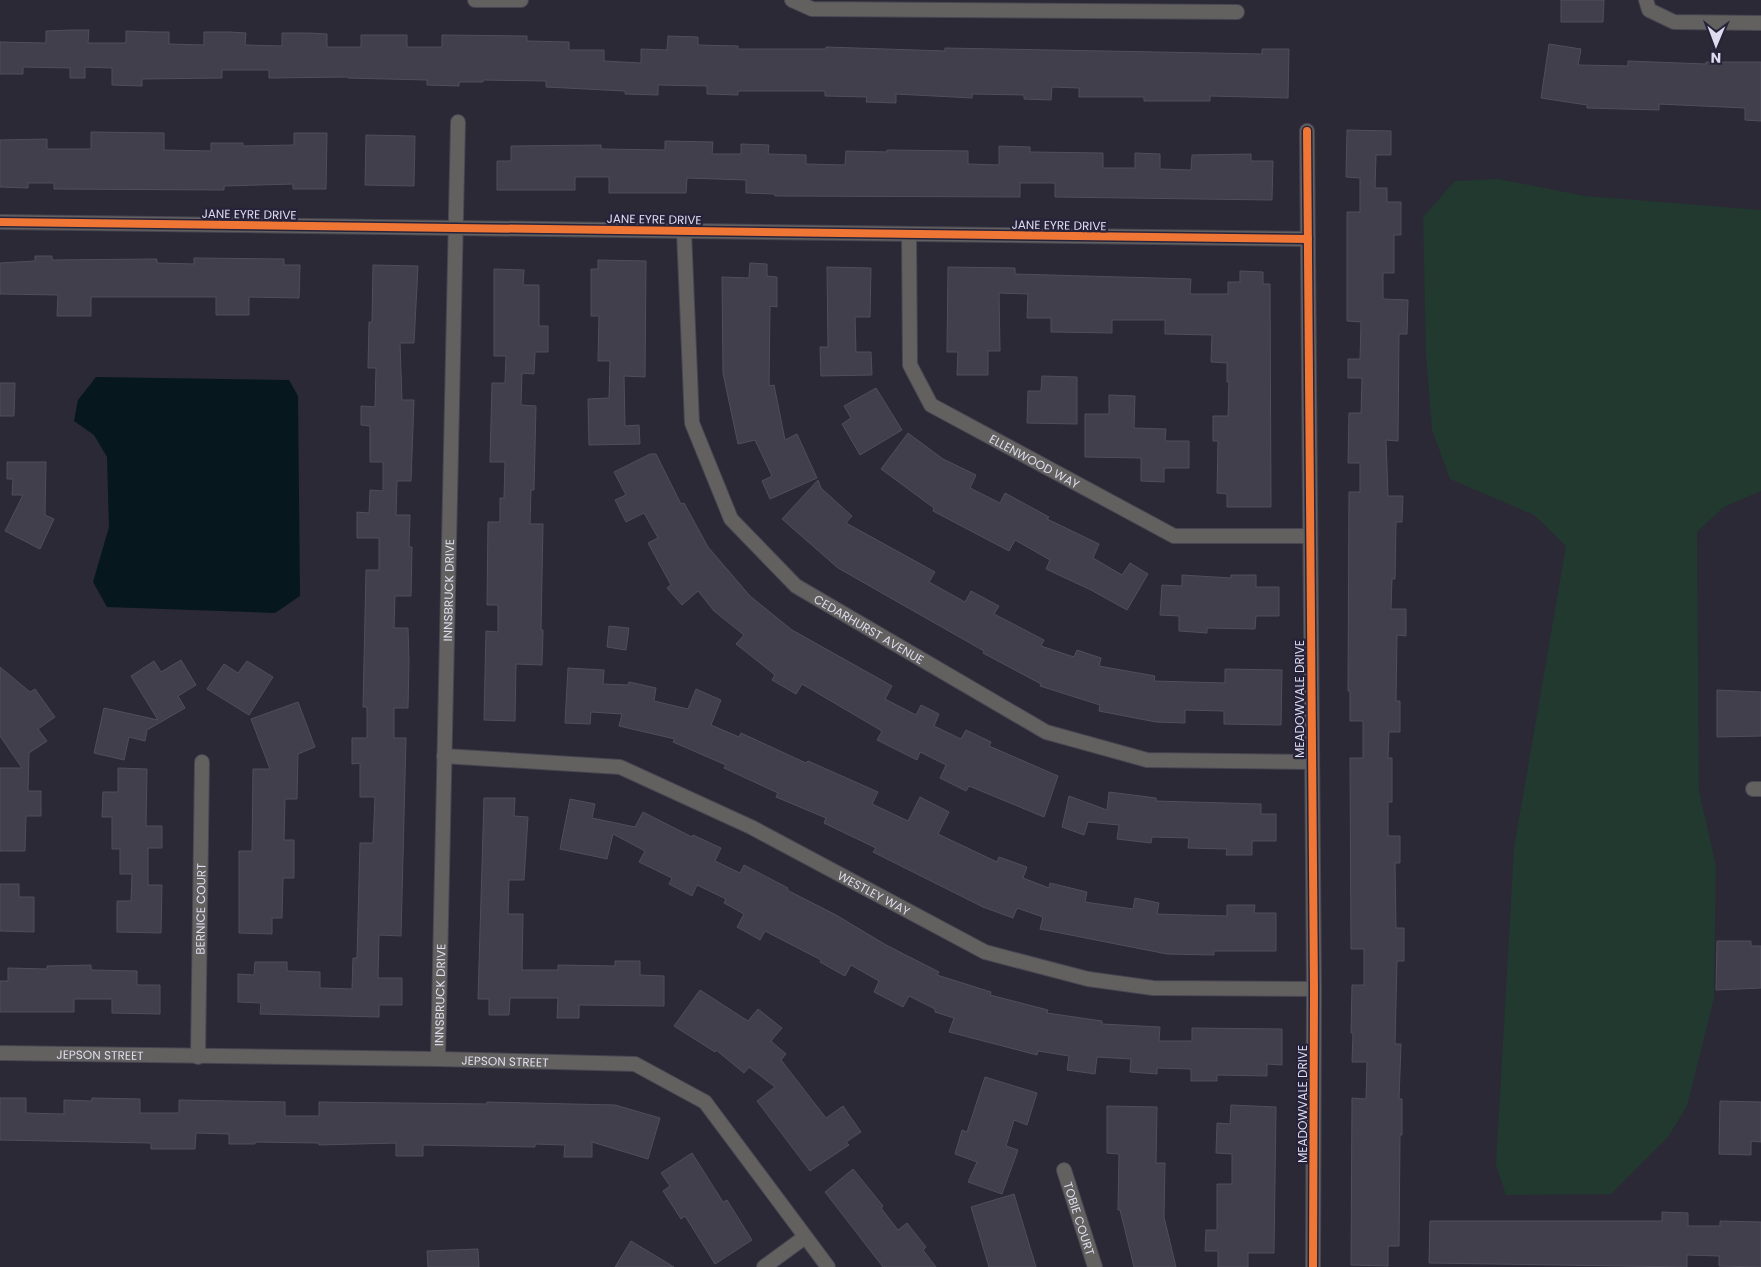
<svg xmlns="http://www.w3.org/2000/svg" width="1761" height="1267" viewBox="0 0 1761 1267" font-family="Poppins,sans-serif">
<rect width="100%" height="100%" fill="#2a2935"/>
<path fill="#21392f" d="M1498 179 1585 196 1761 210V491L1724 507 1697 532 1699 791 1716 866 1714 998 1687 1106 1668 1137 1611 1194 1506 1195 1496 1165 1514 848 1566 546 1534 515 1450 479 1432 430 1426 355 1423 217 1455 181Z"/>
<path fill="#06181d" d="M96 377 289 380 298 396 300 596 275 613 107 607 93 582 109 527 107 457 94 435 74 421 78 400Z"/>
<g fill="#403f4b" stroke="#504e5a">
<path d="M1561 0H1604L1603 22H1561Z"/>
<path d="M71 30H89L88 43H126V31L156 32H169V44L204 45V32H230L246 33 245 45 282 46V33H309L327 34V47H361V35H407V47H442V35L527 36V41L569 42V50H604V61L641 63V49L667 50 668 36 698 37V45L738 46V49H826V47L945 51V48L1262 54V49H1289L1288 98 1210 96V101H1144V97H1079V88L1052 87 1051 100 1024 99V95L972 94V98L896 94V103L866 102 867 97 825 96V91H738V95L707 94V86L658 85V95L625 94V91L546 87V81L483 80V82H459V86L427 85V80L348 78V77L269 78V70H222V78L142 79V86L112 85V68L85 67V78H70V68L23 67V74H0V42L46 43V31Z"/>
<path d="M1549 44 1581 49 1578 65 1628 66V61L1706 64V62H1761V121L1745 120V108L1659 104V110L1587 108V105L1541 98Z"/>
<path d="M1347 130 1391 131V155H1376L1375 188H1387V202H1401V235H1394V273H1383V299L1408 300 1407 334H1399L1398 441 1386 440 1388 496H1403L1402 522H1396L1395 579H1392L1391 609H1406V636L1397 635 1396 701H1400V732H1389L1388 758H1392V802H1388V836H1400V863H1395L1396 928H1404V961H1397L1395 1044H1401L1399 1099H1402V1135H1400L1399 1246H1388V1266L1351 1265 1352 1098 1366 1099 1367 1062H1352L1353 1033H1351L1352 985H1364V949H1351L1350 758H1363V721H1350V691H1348L1349 492H1360V463H1348L1349 413H1361L1362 378H1348V359H1360L1361 322 1347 321V212H1360V178L1346 177Z"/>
<path d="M91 132 164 133V150L211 151V143H243V146L294 145V133H327L326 189H293V184L224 186V190L54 189V183H28V188L0 187V140L47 139V149H91Z"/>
<path d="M366 135 415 136 414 186 365 185Z"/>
<path d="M665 141 713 142 712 154H741V144L769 145 768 154 806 155V164L845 165 846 151 887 152V150L968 151V164L999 165V146L1030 147V152L1103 153V168H1135V153L1160 154V169L1191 170 1192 155 1251 154V161H1273L1272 200 1055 197V183H1020V197L775 196V194L746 193V180L687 178 686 193H609V177H575V190H497V161H511V146L601 145V149L665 150Z"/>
<path d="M35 256H52V260L157 259V263L194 264V258L284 259V265H300L299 298 249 297V315H216V297H91V316H57L58 295 0 294V263L35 261Z"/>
<path d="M598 260 646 261 645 377 624 376 625 426 639 425 640 444 589 445 588 399 609 398 610 361H598L599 316H591V269H598Z"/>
<path d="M750 263 767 264V276L777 277V307L770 306 769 386 774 385 785 440 797 434 817 478 770 499 762 481 772 476 755 440 738 444 723 373 722 277 749 278Z"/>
<path d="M373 265 418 266 414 343H400L402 400H414L411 481H397L396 515H410L409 547H412L411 596H395L394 628H408L409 660 408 708H394V738H406L401 936 379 935 378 978H402V1005H379V1017L260 1014 261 1003 238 1002V974L254 975 255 962H287V971L320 972V988L352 989 353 958H357L360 843H373L375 797H360V763L352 764V738H367V707H363L366 570H379V538H357V512L369 513 370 490 383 491V462H370V426L361 425V406L375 407 376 368H368L369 322H372Z"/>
<path d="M827 267 871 268 870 317H855L856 352H871L872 375 821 376 820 347H828Z"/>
<path d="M948 267 1015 268V274L1191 279 1190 294H1228V282H1240V271L1263 272V284H1270L1271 507H1227V494L1217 493 1218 441H1213V416H1228L1229 382H1227V363L1211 362 1212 335 1165 334V320H1112V333L1051 332V318H1027L1028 294 999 293 1000 351H988V375H957L958 352H947Z"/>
<path d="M494 269 524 270 523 285H539V326H548V352H535L534 374 522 373 521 405 536 406 534 490H531L530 524H543L541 630H543L542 665 516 664 515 721 484 720 486 631 498 632V605H487L488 522H500V498H504L505 462H490L492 383H505L506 356H494Z"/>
<path d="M1042 376 1077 377V424L1027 423 1028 391H1041Z"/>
<path d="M0 383H15L14 416H0Z"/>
<path d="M876 388 902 430 860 455 842 424 851 418 844 406Z"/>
<path d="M1109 395 1135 396 1134 428 1166 429 1165 441H1189V468H1164V482L1141 481V458L1085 457V414H1109Z"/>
<path d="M908 433 943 459 976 475 970 488 1000 503 1005 493 1049 517 1047 519 1099 544 1093 558 1122 575 1130 563 1148 574 1127 610 1091 590 1046 569 1050 560 1015 540 1009 551 933 511 934 508 881 469Z"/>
<path d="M650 454H656L681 504 684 503 708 547 750 596 792 630 892 686 885 699 916 715 921 705 939 714 934 726 961 739 966 730 991 742 989 746 1058 776 1044 817 969 786 966 791 940 778 946 765 920 752 917 760 877 740 882 731 802 684 796 694 772 680 775 675 736 644 744 635 714 611 698 591 682 605 667 588 671 585 648 543 658 538 644 513 626 522 615 500 626 495 614 472Z"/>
<path d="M7 462H46L45 515 54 519 40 549 5 531 23 495H12L13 479H7Z"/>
<path d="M818 480 821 488 852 516 846 523 935 572 929 582 965 602 971 591 999 606 994 614 1044 640 1041 646 1074 657 1077 650 1101 658 1099 666 1155 676 1154 681 1225 683V669L1282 670 1281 725 1224 724V711L1185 710V723L1156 722 1099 711 1100 705 1040 686 1041 684 983 653 984 651 838 568 782 519Z"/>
<path d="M1182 575 1231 578V575H1256V587H1279V616H1256L1255 629 1207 628V633L1179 631V616L1160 615 1162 585 1182 586Z"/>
<path d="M609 626 629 628 626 650 607 647Z"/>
<path d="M181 660 196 685 178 696 185 708 147 730 145 741 129 737 124 760 94 753 104 708 158 720 131 676 154 661 161 672Z"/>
<path d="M247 661 273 677 249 715 207 689 224 664 238 673Z"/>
<path d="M0 667 30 692 35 689 55 717 38 729 47 741 29 753 28 791H41V816H26L25 851H0V768H22L0 736Z"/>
<path d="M568 668 604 670 603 684 628 685 629 682 656 688 654 701 688 709 696 689 721 700 711 725 739 737 741 733 806 763 808 761 878 792 872 804 908 821 920 797 949 812 938 834 997 862 999 857 1027 867 1023 878 1049 888 1050 883 1087 892 1085 902 1133 909 1135 898 1159 903 1157 914 1227 916V905H1255L1254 913H1276V951H1214V955L1167 954 1040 929 1043 917 1017 908 1013 918 983 907 873 852 876 848 824 823 826 818 776 797 778 793 724 768 726 765 673 742 675 739 619 726 622 714 591 712 590 724 565 723Z"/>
<path d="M1717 690 1761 692V736L1717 737Z"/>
<path d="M298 702 315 747 298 754 297 799H285L284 840H294V878H283L282 918H272V934L239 933V851H252L253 769H270L251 719Z"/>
<path d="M118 768 147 769 146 826H162V848H148V885H162L161 933 117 932V901H131L132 874H120V849H112V817H102L103 792H118Z"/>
<path d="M1109 792 1156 798V801L1261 804V814H1276V841H1252V855H1226L1227 849 1188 848 1189 838 1152 837 1151 843 1117 839 1119 825 1088 822 1084 835 1062 827 1069 796 1107 810Z"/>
<path d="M484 798H515L514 816 528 817 524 880H509L508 914H523L522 970H558V965L615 966V961H640V975L664 976V1006L579 1005V1018H557L558 998H510L509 1015H489V999H478Z"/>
<path d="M570 799 595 804 592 818 635 827 643 812 692 837 693 835 721 848 715 861 740 873 744 865 788 888 787 890 836 915 886 945 939 972 937 975 991 992 990 995 1048 1010 1047 1013 1102 1021V1024L1160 1027 1159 1041H1192V1028L1282 1029V1065L1267 1064V1076L1217 1075V1081H1191V1069L1157 1068V1074L1130 1072 1131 1059 1097 1057 1095 1074 1067 1070 1069 1056 1038 1051 1037 1055 949 1032 954 1018 935 1012V1009L909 996 903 1007 874 992 879 981 851 965 845 976 820 962 821 960 765 931 760 940 737 927 744 914 724 903 726 899 697 885 692 896 669 884 672 878 639 862 645 851 613 834 607 859 560 849Z"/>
<path d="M0 884H19V897H34V932L0 931Z"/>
<path d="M1717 941H1751V946H1761V988L1716 990Z"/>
<path d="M91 965V970L137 971V985H160V1014L112 1013V999H74V1012H0V981H8V968L47 969V966Z"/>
<path d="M700 990 748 1021 758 1009 782 1028 771 1041 786 1054 781 1060 826 1118 843 1106 861 1132 846 1142 849 1145 810 1171 757 1101 775 1087 749 1067 744 1073 716 1050 715 1052 674 1026Z"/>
<path d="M985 1077 1037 1093 1027 1125 1014 1120 1006 1146 1018 1150 1002 1194 968 1182 977 1162 955 1154 962 1130 967 1132Z"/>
<path d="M0 1098H26V1113L64 1114V1100L92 1101V1098L140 1099V1113H179V1100L285 1102V1116H319V1102L487 1104V1102L615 1105 660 1118 648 1159 592 1142V1157H564L565 1145 535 1144V1147L423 1145V1156H396V1143L319 1145V1143L255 1142V1144H229V1134L196 1133 195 1149H151V1143L0 1140Z"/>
<path d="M1720 1101 1761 1102V1142L1751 1141V1155L1719 1154Z"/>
<path d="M1231 1105 1276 1107 1274 1253H1248V1267H1218V1251H1205L1206 1230H1217V1184H1232V1154L1216 1153 1217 1123 1230 1124Z"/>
<path d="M1107 1106 1157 1107 1156 1163H1165L1164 1217 1176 1267H1134L1120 1210H1118L1119 1154 1107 1153Z"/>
<path d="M692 1153 723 1202 727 1200 752 1240 715 1264 685 1216 681 1219 663 1191 670 1186 661 1173Z"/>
<path d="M853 1169 883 1206 881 1208 898 1230 907 1223 926 1247 923 1250 936 1267H883L825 1192Z"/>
<path d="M1014 1194 1036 1267H989L971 1207Z"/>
<path d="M1662 1212 1688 1213V1226H1720V1221L1761 1222V1267L1719 1266V1256L1687 1255V1267L1429 1263 1430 1221H1662Z"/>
<path d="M631 1241 674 1267H615Z"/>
<path d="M478 1249 479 1267H428L427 1251Z"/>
</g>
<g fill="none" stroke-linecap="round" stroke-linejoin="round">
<defs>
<g id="street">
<path d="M475 0H521"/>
<path d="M792 0 812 9 1237 12"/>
<path d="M1646 0 1649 10 1674 22 1761 23"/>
<path d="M1307 131 1314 989 1313 1267"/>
<path d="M0 222 1308 239"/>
<path id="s1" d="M684 231 692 423 731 519 796 586 1046 732 1147 760 1311 762"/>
<path id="s2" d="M909 234 910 365 931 405 1174 536H1309"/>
<path id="s3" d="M444 756 620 767 751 827 985 952 1088 979 1153 988 1314 989"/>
<path d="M1753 789H1761"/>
<path id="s4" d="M0 1053 438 1059 635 1064 705 1102 828 1267"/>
<path id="s5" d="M198 1057 202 762"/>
<path id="s6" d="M438 1059 458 122"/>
<path id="s7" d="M1064 1170 1095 1267"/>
<path d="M764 1267 805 1237"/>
</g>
</defs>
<use href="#street" stroke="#484652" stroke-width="16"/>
<use href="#street" stroke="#626160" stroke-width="14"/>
<defs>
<g id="cycleway">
<path d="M1307 131 1314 989 1313 1267"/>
<path d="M0 222 1308 239"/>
</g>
</defs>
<use href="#cycleway" stroke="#26233b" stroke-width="11"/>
<use href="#cycleway" stroke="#f07635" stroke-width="8"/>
</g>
<g text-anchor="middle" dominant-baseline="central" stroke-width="4.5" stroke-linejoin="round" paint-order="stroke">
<g font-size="12" fill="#dedced" stroke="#26233b">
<text transform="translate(249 214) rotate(1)">JANE EYRE DRIVE</text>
<text transform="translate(654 219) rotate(1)">JANE EYRE DRIVE</text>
<text transform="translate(1059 225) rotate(1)">JANE EYRE DRIVE</text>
<text stroke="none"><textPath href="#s2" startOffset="294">ELLENWOOD WAY</textPath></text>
<text stroke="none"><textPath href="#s6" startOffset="469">INNSBRUCK DRIVE</textPath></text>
<text stroke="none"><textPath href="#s1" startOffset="474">CEDARHURST AVENUE</textPath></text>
<text transform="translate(1299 699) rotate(-90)">MEADOWVALE DRIVE</text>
<text stroke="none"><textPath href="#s3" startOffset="460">WESTLEY WAY</textPath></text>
<text stroke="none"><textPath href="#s5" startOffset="148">BERNICE COURT</textPath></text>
<text stroke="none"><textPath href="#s6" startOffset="64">INNSBRUCK DRIVE</textPath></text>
<text stroke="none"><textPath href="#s4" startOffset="100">JEPSON STREET</textPath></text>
<text stroke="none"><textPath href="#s4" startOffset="505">JEPSON STREET</textPath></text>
<text transform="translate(1302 1104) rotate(-90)">MEADOWVALE DRIVE</text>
<text stroke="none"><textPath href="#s7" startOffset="51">TOBIE COURT</textPath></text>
</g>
</g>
<g transform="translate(1716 45) rotate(181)" stroke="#26233b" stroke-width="4" paint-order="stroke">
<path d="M0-4L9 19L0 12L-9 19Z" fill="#dedced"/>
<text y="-8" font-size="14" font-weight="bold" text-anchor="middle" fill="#dedced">N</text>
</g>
</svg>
